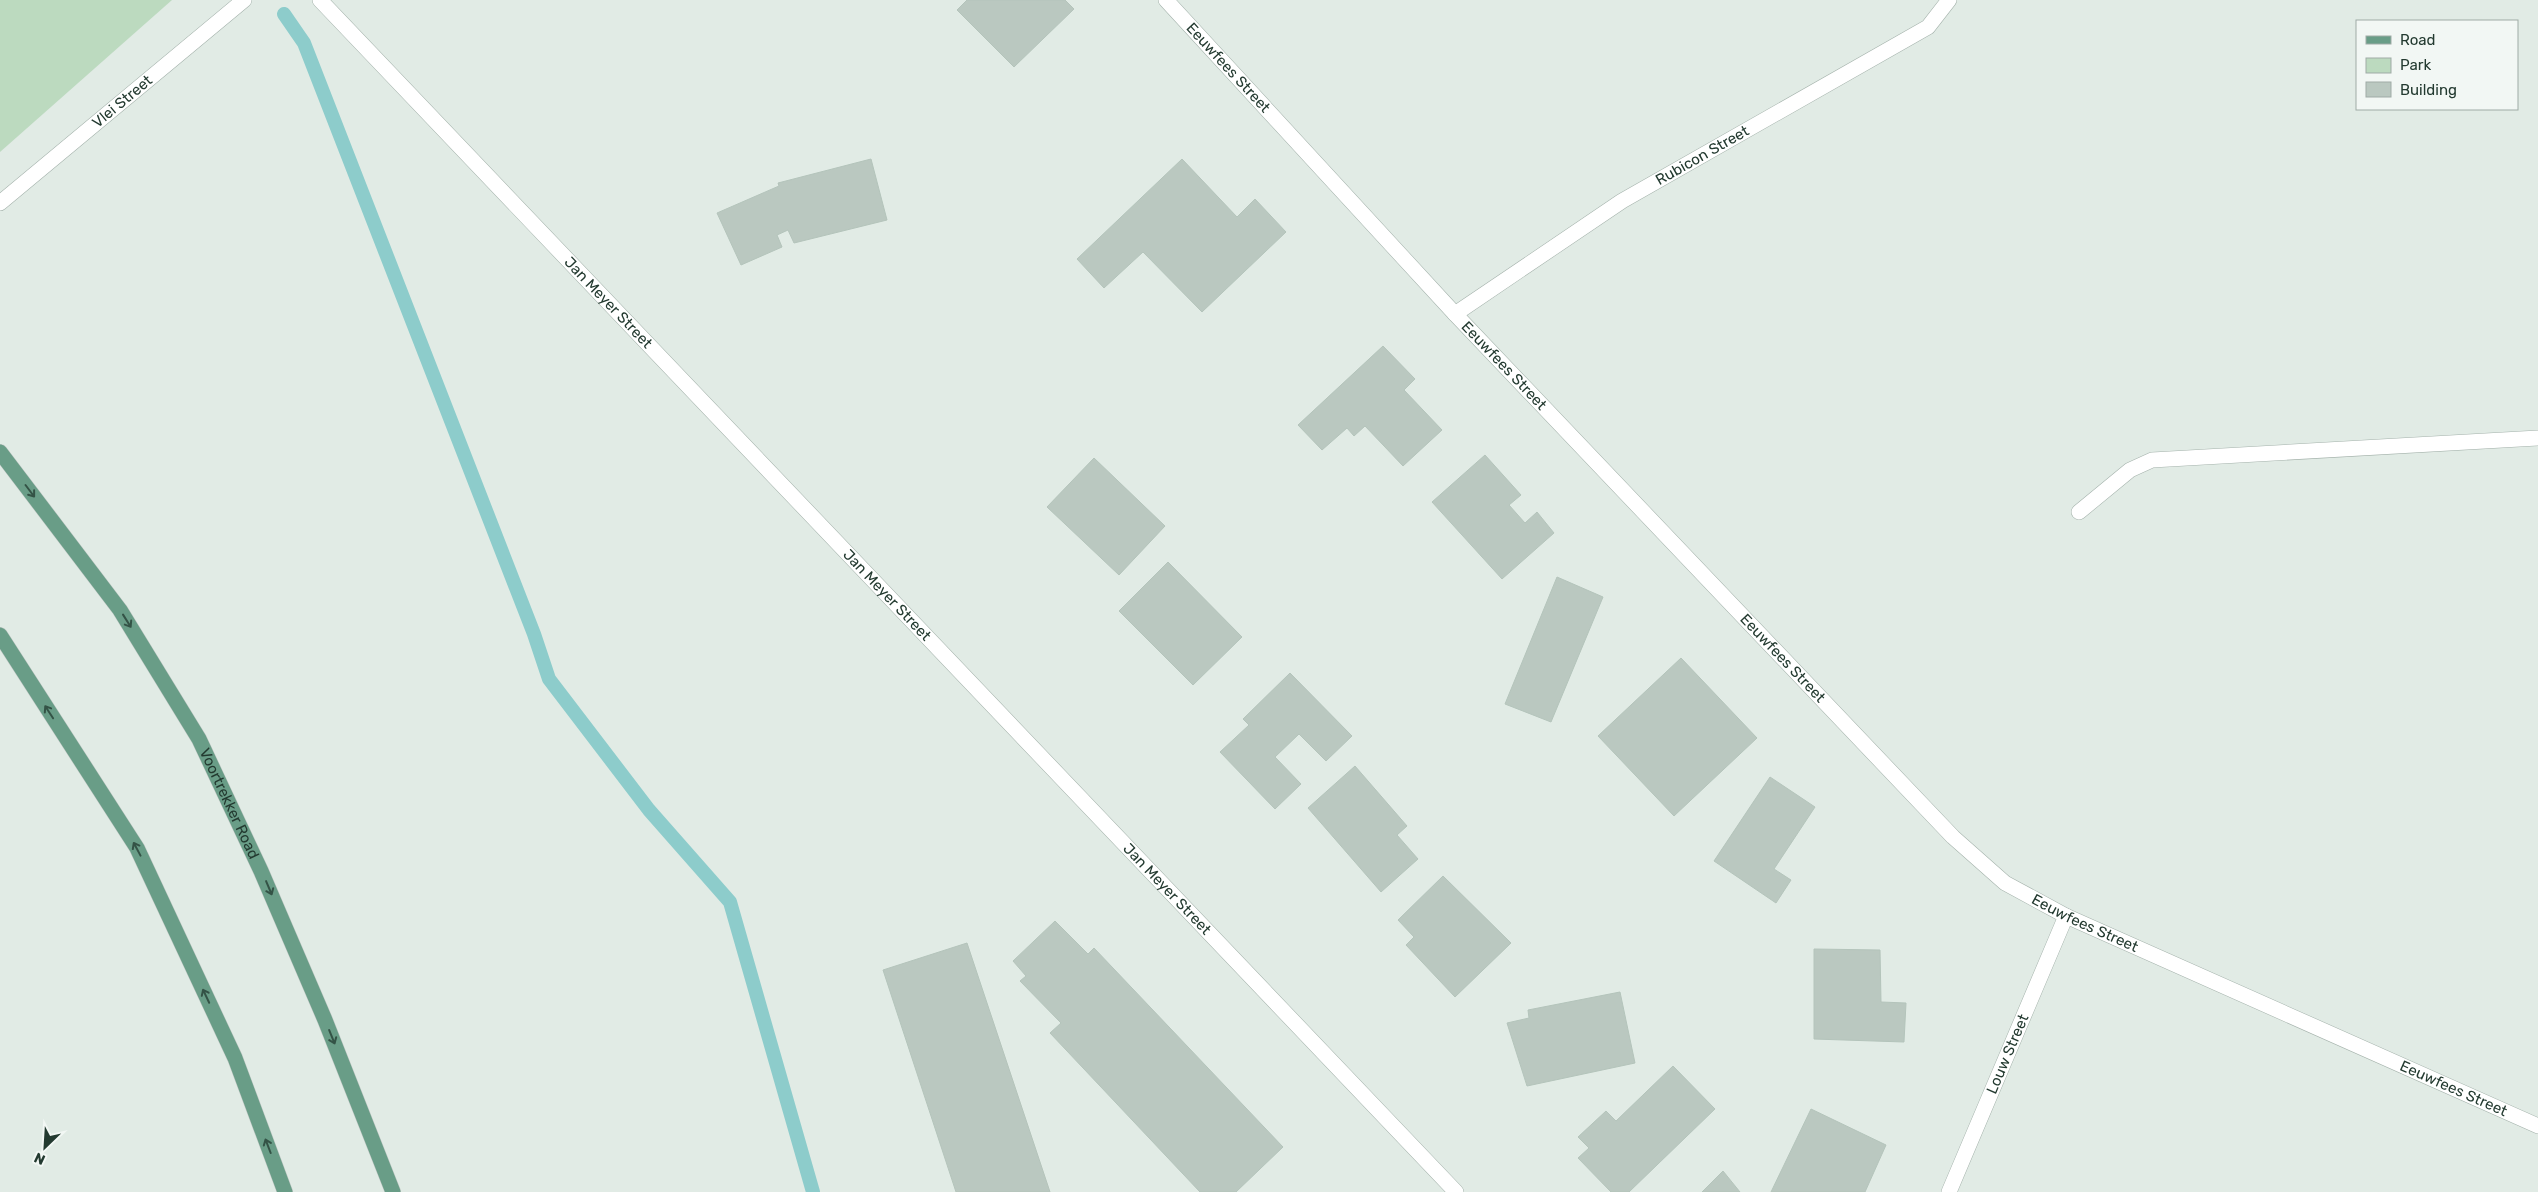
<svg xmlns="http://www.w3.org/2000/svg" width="2538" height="1192" viewBox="0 0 2538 1192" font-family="Rubik,sans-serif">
<rect width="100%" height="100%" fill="#e1ebe5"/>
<path fill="#bcdabf" d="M0 0H172L0 152Z"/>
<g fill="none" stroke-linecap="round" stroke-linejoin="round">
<path stroke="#8dcccb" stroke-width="14" d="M284 14 304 43 534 634 549 679 649 810 730 902 813 1192"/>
</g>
<g fill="#bac8c0" stroke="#b4c4bb">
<path d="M967 0H1065L1074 9 1014 67 957 10Z"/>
<path d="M871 159 887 220 794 243 788 230 777 235 782 247 741 265 717 213 779 186 778 183Z"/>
<path d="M1182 159 1237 217 1255 199 1286 232 1202 312 1143 252 1104 288 1077 259Z"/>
<path d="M1383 346 1415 379 1404 390 1442 430 1403 466 1365 426 1354 436 1347 428 1322 450 1298 425Z"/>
<path d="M1485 455 1521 495 1509 505 1525 523 1537 512 1554 533 1502 579 1432 502Z"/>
<path d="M1094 458 1165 526 1119 575 1047 507Z"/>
<path d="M1168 562 1242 637 1193 685 1119 611Z"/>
<path d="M1557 577 1603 597 1551 722 1505 704Z"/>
<path d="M1681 658 1757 738 1674 816 1598 736Z"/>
<path d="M1290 673 1352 736 1326 761 1299 734 1275 757 1301 784 1275 809 1220 752 1249 725 1243 719Z"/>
<path d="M1355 766 1407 826 1397 835 1418 859 1381 892 1308 808Z"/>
<path d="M1770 777 1815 807 1774 869 1791 880 1776 903 1714 861Z"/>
<path d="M1443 876 1511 943 1455 997 1406 945 1414 937 1398 920Z"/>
<path d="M1055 921 1088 954 1094 948 1283 1147 1236 1192H1200L1050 1033 1061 1023 1020 981 1026 976 1013 961Z"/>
<path d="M967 943 1050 1192H956L883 970Z"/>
<path d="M1814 949 1880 950 1881 1002 1906 1003 1904 1042 1814 1039Z"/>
<path d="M1620 992 1635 1063 1527 1086 1507 1023 1529 1018 1528 1010Z"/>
<path d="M1673 1066 1715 1109 1629 1192H1611L1578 1158 1589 1148 1578 1137 1606 1111 1616 1121Z"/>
<path d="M1811 1109 1886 1145 1865 1192H1771Z"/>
<path d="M1723 1171 1740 1192H1702Z"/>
</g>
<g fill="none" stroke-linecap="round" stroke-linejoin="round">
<defs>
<g id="minor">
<path id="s1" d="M320 0 1456 1192"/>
<path id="s2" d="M1166 0 1455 314 1953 837 2005 883 2066 916 2538 1126"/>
<path id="s3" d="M0 203 244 0"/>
<path id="s4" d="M1455 314 1622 201 1928 27 1949 0"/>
<path d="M2079 512 2130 470 2152 460 2538 438"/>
<path id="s5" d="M1949 1192 2066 916"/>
</g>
<g id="major">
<path id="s6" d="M0 452 120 610 199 739 261 871 325 1020 393 1192"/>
<path d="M0 635 137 848 235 1058 285 1192"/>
</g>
</defs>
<use href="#minor" stroke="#a4b2ab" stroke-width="16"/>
<use href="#major" stroke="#c1c8c5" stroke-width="16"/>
<use href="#minor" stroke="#fff" stroke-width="15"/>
<use href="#major" stroke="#699d87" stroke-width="15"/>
</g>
<defs><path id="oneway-shaft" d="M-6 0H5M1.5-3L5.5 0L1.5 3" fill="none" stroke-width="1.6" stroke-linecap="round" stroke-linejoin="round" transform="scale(1.25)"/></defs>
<g stroke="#345346">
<use href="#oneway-shaft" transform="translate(30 491) rotate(53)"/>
<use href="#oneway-shaft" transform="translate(127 621) rotate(58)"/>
<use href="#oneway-shaft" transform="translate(49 712) rotate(-123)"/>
<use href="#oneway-shaft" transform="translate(137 849) rotate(-118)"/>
<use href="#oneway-shaft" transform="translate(269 888) rotate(67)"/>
<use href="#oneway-shaft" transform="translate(206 996) rotate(-115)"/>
<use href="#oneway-shaft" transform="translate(332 1037) rotate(68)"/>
<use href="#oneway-shaft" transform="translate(268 1146) rotate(-111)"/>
</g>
<g text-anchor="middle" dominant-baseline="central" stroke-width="5" stroke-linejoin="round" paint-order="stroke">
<g font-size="15" fill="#233a30" stroke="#f2f7f4">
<text stroke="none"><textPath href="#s2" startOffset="92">Eeuwfees Street</textPath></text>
<text stroke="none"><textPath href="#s3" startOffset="159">Vlei Street</textPath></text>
<text stroke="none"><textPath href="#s4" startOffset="294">Rubicon Street</textPath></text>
<text stroke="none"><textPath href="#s1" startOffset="418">Jan Meyer Street</textPath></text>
<text stroke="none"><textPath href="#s2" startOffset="498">Eeuwfees Street</textPath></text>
<text stroke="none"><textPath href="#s1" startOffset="822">Jan Meyer Street</textPath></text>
<text stroke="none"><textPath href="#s2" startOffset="902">Eeuwfees Street</textPath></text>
<text stroke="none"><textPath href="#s6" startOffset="421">Voortrekker Road</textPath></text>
<text stroke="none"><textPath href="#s1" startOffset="1228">Jan Meyer Street</textPath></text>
<text stroke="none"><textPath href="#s2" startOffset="1308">Eeuwfees Street</textPath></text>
<text stroke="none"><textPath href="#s5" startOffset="150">Louw Street</textPath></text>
<text stroke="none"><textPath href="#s2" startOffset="1712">Eeuwfees Street</textPath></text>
</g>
</g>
<rect x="2356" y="20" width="162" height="90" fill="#f2f7f4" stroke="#9faba6"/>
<rect x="2366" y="36" width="25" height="8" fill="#699d87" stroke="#9faba6"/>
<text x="2400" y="45" font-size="15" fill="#233a30">Road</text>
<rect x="2366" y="58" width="25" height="15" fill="#bcdabf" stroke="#9faba6"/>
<text x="2400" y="70" font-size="15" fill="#233a30">Park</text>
<rect x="2366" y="82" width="25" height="15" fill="#bac8c0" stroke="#9faba6"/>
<text x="2400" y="95" font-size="15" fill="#233a30">Building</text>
<g transform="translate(45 1147) rotate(205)" stroke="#f2f7f4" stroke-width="4" paint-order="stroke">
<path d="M0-4L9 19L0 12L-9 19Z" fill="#233a30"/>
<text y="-8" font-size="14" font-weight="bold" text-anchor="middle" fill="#233a30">N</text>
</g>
</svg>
